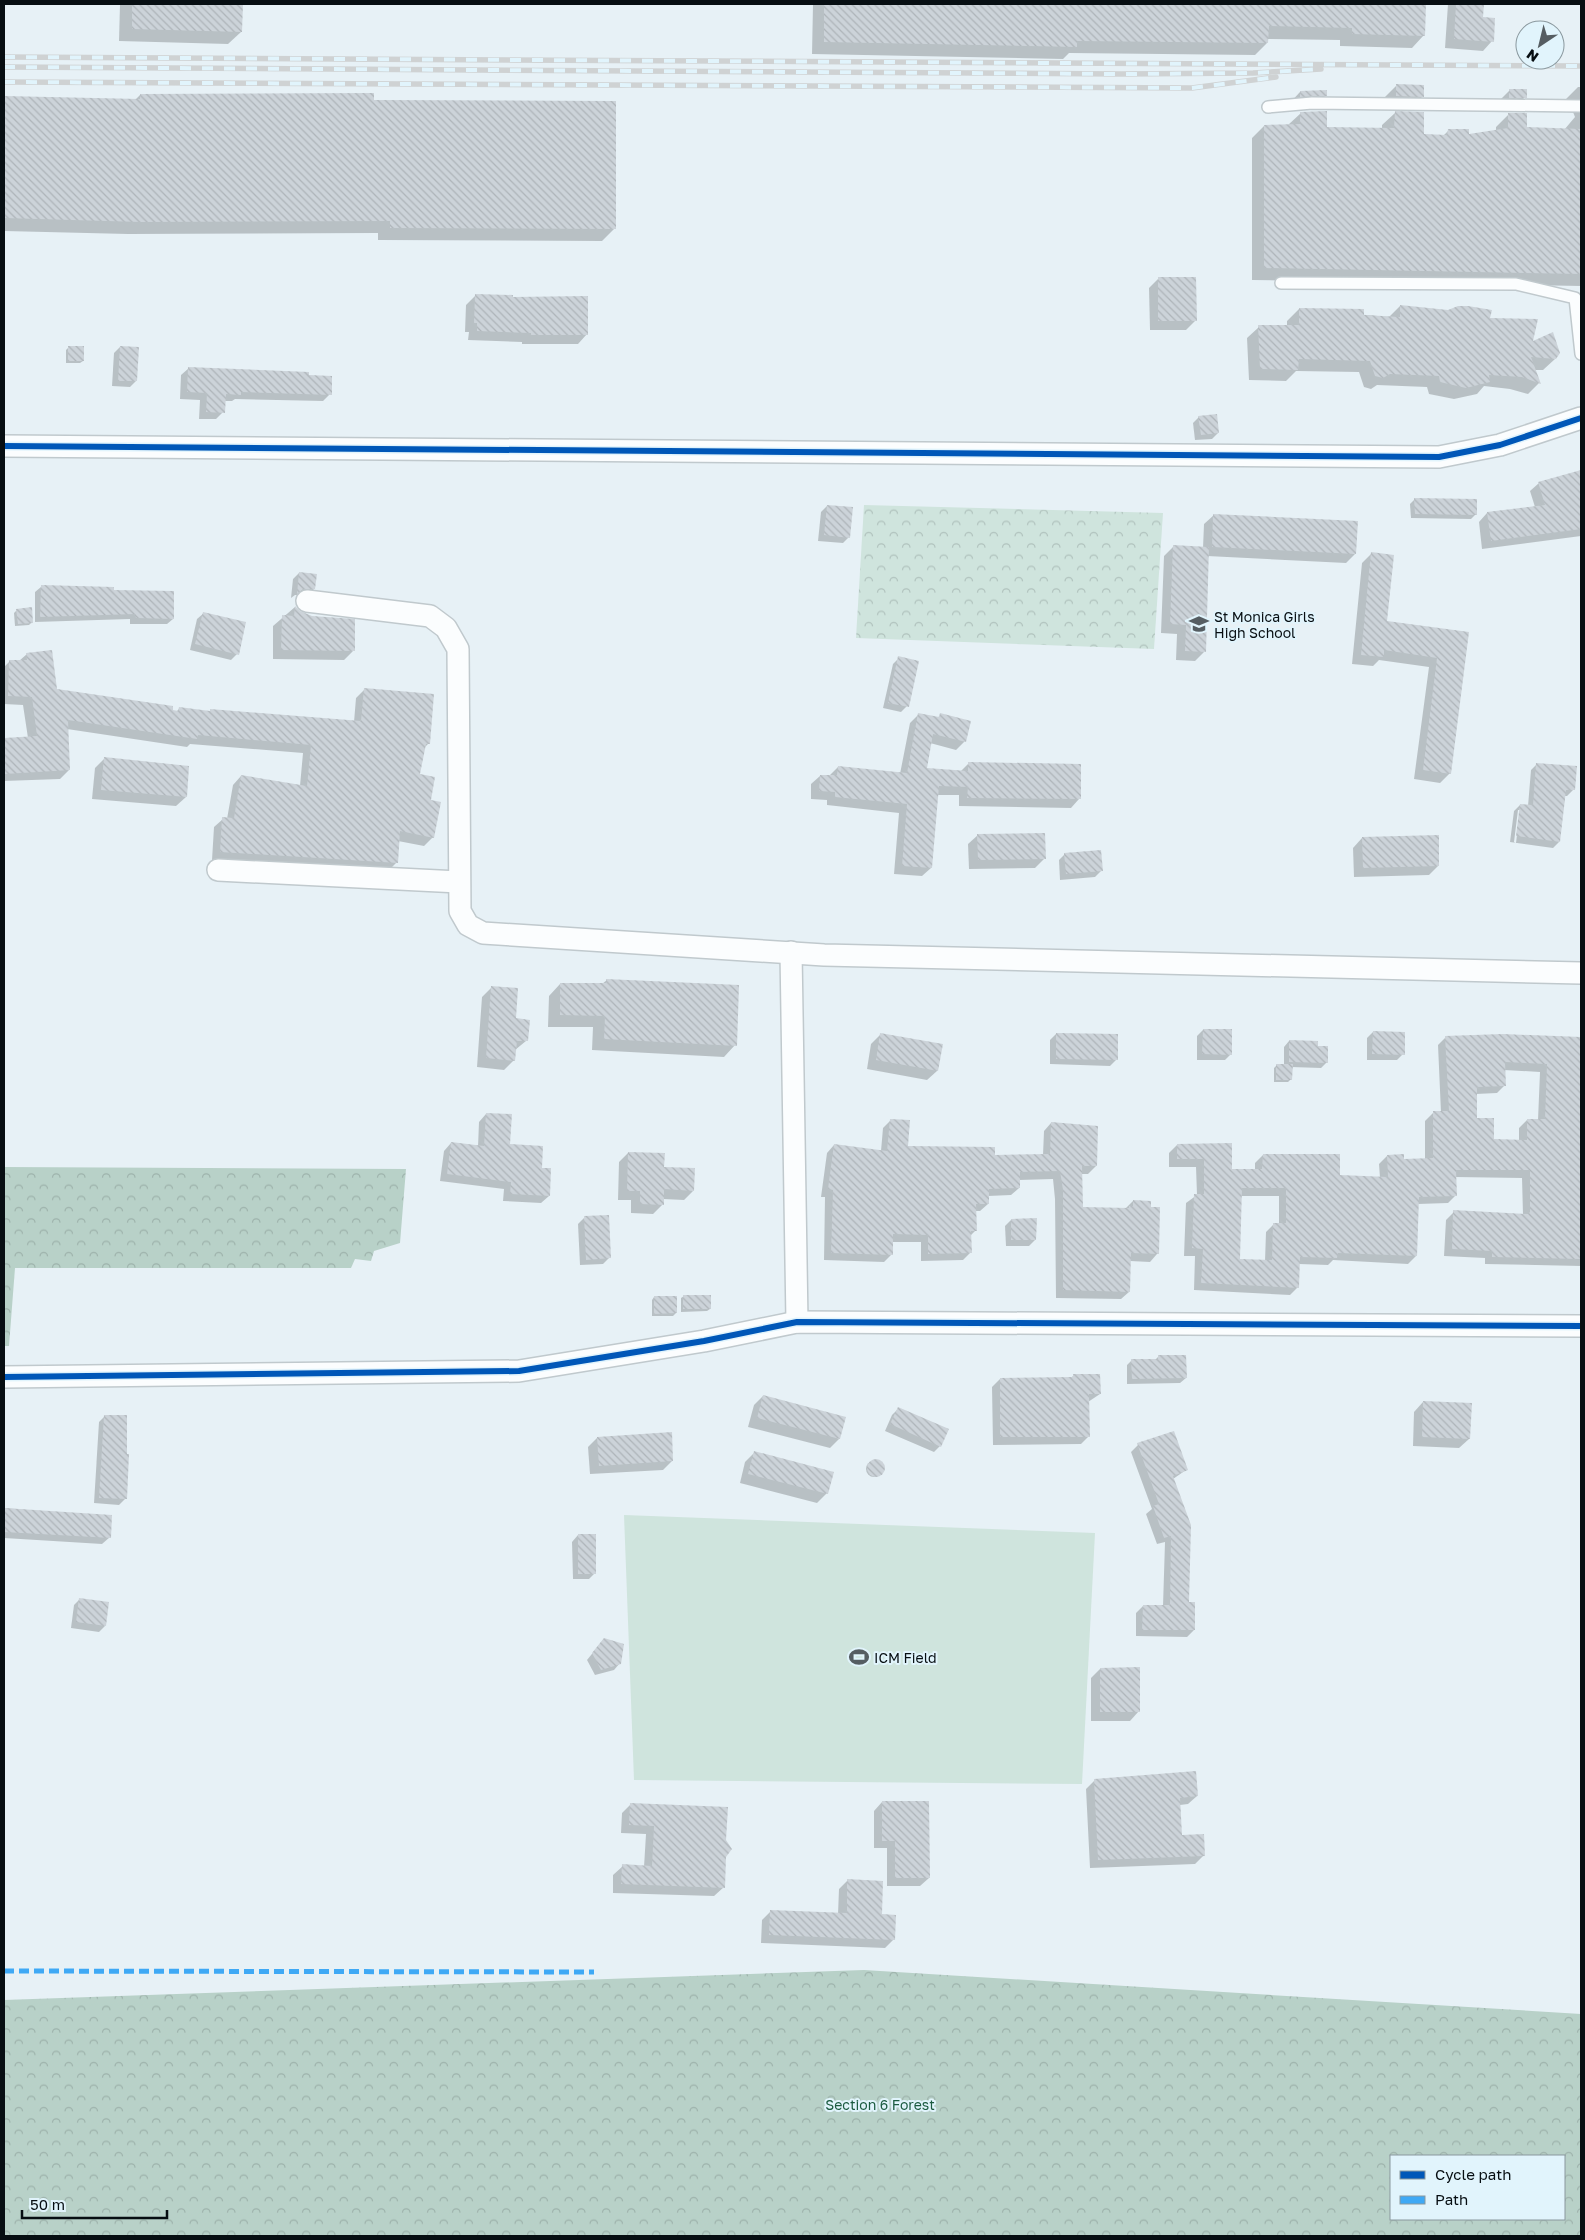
<svg xmlns="http://www.w3.org/2000/svg" width="1585" height="2240" viewBox="0 0 1585 2240" font-family="'Golos Text',sans-serif">
<defs>
<pattern id="forest-crowns" width="20" height="18" patternUnits="userSpaceOnUse" patternTransform="scale(1.25)"><rect width="20" height="18" fill="#b8d1c8"/><path d="M2 6a3 3 0 1 1 6 0M12 15a3 3 0 1 1 6 0" fill="none" stroke="#9db2ab"/></pattern>
<pattern id="park-crowns" width="20" height="18" patternUnits="userSpaceOnUse" patternTransform="scale(1.25)"><rect width="20" height="18" fill="#cfe4dd"/><path d="M2 6a3 3 0 1 1 6 0M12 15a3 3 0 1 1 6 0" fill="none" stroke="#b0c2bd"/></pattern>
<pattern id="building-back-hatch" width="6" height="6" patternUnits="userSpaceOnUse" patternTransform="scale(1.25)"><rect width="6" height="6" fill="#ccd3d9"/><path d="M-1 5l2 2M0 0l6 6M5-1l2 2" fill="none" stroke="#aeb4b9"/></pattern>
</defs>
<rect width="100%" height="100%" fill="#e7f1f6"/>
<path fill="#cfe4dd" d="M624 1515 1095 1533 1082 1784 634 1780Z"/>
<g fill="url(#forest-crowns)" fill-rule="evenodd">
<path d="M4 1167 406 1169 400 1243 374 1251 371 1261 355 1259 351 1268H15L9 1346H4Z"/>
<path d="M864 1970 1581 2014V2236H4V2000ZM1391 2156H1564V2219H1391Z"/>
</g>
<path fill="url(#park-crowns)" d="M864 505 1163 513 1154 649 856 638Z"/>
<g fill="#0003" fill-rule="evenodd">
<path d="M120 4H241V32L228 44 119 41Z"/>
<path d="M813 4H1425L1424 35 1412 48 1340 46V40L1267 39V43L1255 55 1069 53 1063 59 812 54Z"/>
<path d="M1448 4H1483L1482 18 1492 41 1483 51 1445 48Z"/>
<path d="M1397 85 1423 96 1410 109H1383L1384 98Z"/>
<path d="M1578 87H1581V286L1252 280V138L1264 126 1288 125 1301 113 1326 128 1382 129V125L1395 113 1422 135 1443 136 1448 131 1468 135 1496 131V127L1509 114 1525 128 1564 130 1575 117 1573 112 1565 111V100Z"/>
<path d="M1510 90 1525 97 1513 110 1497 103Z"/>
<path d="M1300 92 1326 95 1313 108 1288 105Z"/>
<path d="M140 95 372 101 615 228 602 241 378 240V233L128 234 4 231V97L135 100Z"/>
<path d="M1158 279 1196 320 1186 330H1150L1149 288Z"/>
<path d="M476 295 587 334 578 344H522V342L468 340 469 332H465L466 305Z"/>
<path d="M1400 306 1489 319 1555 359 1543 370H1534L1539 383 1528 394 1510 389 1484 386 1477 394 1454 399 1429 394 1427 387 1377 385 1371 389 1364 387 1359 372 1296 371 1286 381 1249 380 1247 338 1259 327 1287 326V321L1299 309 1389 317Z"/>
<path d="M69 347 83 361 80 363H66V350Z"/>
<path d="M120 347 136 381 130 387 112 386 114 353Z"/>
<path d="M189 368 308 376 330 394 323 401 235 399 232 401H224L223 412 216 419H199L200 400 180 399 181 375Z"/>
<path d="M1199 417 1218 433 1212 439 1195 440 1193 423Z"/>
<path d="M1581 471V536L1482 549 1479 522 1487 513 1535 507 1530 491 1539 483Z"/>
<path d="M1415 499 1476 514 1471 519 1411 518 1410 504Z"/>
<path d="M827 506 849 537 843 543 818 541 821 512Z"/>
<path d="M1214 515 1355 554 1346 563 1207 556 1204 652 1195 661 1176 660 1177 634 1161 633 1164 556 1173 547 1203 548 1204 524Z"/>
<path d="M1371 554 1386 622 1468 633 1450 773 1440 783 1414 779 1429 667 1379 660 1373 666 1352 664 1362 563Z"/>
<path d="M299 573 314 589 308 595H295L291 598 293 579Z"/>
<path d="M41 587 113 591 173 619 167 624H130V619L35 622V592Z"/>
<path d="M295 607 299 612 353 651 344 660 273 659V626Z"/>
<path d="M17 610 32 622 29 625 15 626 14 613Z"/>
<path d="M204 613 237 654 231 660 190 650 197 619Z"/>
<path d="M27 654 56 691 176 712 180 708 209 712 211 710 354 722 356 698 365 689 428 744 424 748 419 775 429 801 433 837 424 846 398 841 397 862 388 871 212 860 214 827 223 819H227L233 785 241 776 300 786 303 753 190 744 187 747 67 729 69 770 60 779 4 781V739L28 738 23 705 4 704V667L10 661H19Z"/>
<path d="M899 658 907 706 901 712 883 708 893 664Z"/>
<path d="M919 714 937 718 941 715 965 741 956 750 930 743 925 769 960 772 968 764 1079 799 1071 808 959 806V795H937L931 868 922 876 894 874 899 813 827 805V800L811 799V784L820 776H829L838 767 900 774 910 723Z"/>
<path d="M104 759 186 797 176 806 92 799 95 768Z"/>
<path d="M1537 764 1573 790 1567 796H1565L1559 842 1553 848 1510 842 1514 811 1520 805 1528 806 1531 770ZM1518 810H1520L1516 843 1514 842Z"/>
<path d="M978 835 1044 859 1035 868 969 869 968 844Z"/>
<path d="M1362 838 1438 866 1429 875 1354 877 1353 848Z"/>
<path d="M1065 854 1101 871 1095 877 1060 880 1059 860Z"/>
<path d="M607 980 735 1045 724 1057 592 1050 593 1027H548L549 996 560 984H602Z"/>
<path d="M492 987 526 1041 515 1050 514 1060 504 1070 477 1067 482 997Z"/>
<path d="M1203 1030 1231 1054 1225 1060H1197V1036Z"/>
<path d="M1373 1032 1403 1054 1397 1060H1367V1038Z"/>
<path d="M881 1034 941 1045 937 1071 927 1080 867 1069 871 1044Z"/>
<path d="M1056 1034 1116 1060 1110 1066 1050 1064V1040Z"/>
<path d="M1503 1035 1581 1038V1266L1485 1264V1258L1444 1256 1446 1220 1454 1212 1523 1215 1522 1178 1455 1177V1196L1448 1203 1418 1204 1416 1256 1408 1264 1333 1260 1328 1265 1299 1264 1298 1287 1290 1295 1194 1290 1195 1256H1184L1186 1203 1197 1195 1196 1167H1169V1153L1177 1145 1231 1170H1255V1163L1263 1155 1339 1176 1380 1178 1379 1164 1387 1156 1403 1160 1425 1159V1121L1433 1113H1441L1438 1045 1446 1037ZM1504 1070 1540 1072 1538 1120H1527L1519 1128V1141H1492L1476 1120V1094L1497 1093 1505 1085ZM1241 1196H1279V1224H1274L1266 1232 1265 1261 1239 1260Z"/>
<path d="M1289 1041 1317 1047 1327 1062 1321 1068 1291 1067V1079L1288 1082H1274V1068L1277 1065H1284V1047Z"/>
<path d="M486 1114 509 1145 541 1169 549 1196 541 1203 503 1201 504 1189 440 1181 444 1151 451 1143 478 1147 479 1122Z"/>
<path d="M891 1120 907 1147 994 1156 1043 1155 1044 1131 1051 1123 1096 1166 1088 1174H1081L1082 1208 1125 1209 1133 1201 1150 1208 1159 1209 1157 1254 1150 1262 1130 1261 1129 1292 1121 1299 1056 1298 1055 1199 1053 1179 1019 1180V1188L1011 1195 988 1196V1204L980 1211H975L976 1230 970 1236 971 1252 963 1260 921 1261V1242H892L891 1255 884 1262 824 1260 825 1197H821L827 1153 834 1145 881 1151 883 1128Z"/>
<path d="M628 1153 662 1168 693 1191 684 1200 663 1199V1204L653 1214 631 1213V1200H618L619 1162Z"/>
<path d="M584 1218 609 1258 603 1264 580 1265 578 1224Z"/>
<path d="M1011 1220 1035 1240 1029 1246H1006L1005 1226Z"/>
<path d="M684 1296 710 1309 707 1311 681 1312V1298Z"/>
<path d="M654 1297 676 1313 673 1316H652V1300Z"/>
<path d="M1159 1356 1186 1378 1180 1383 1127 1384V1365L1132 1360H1155Z"/>
<path d="M1074 1375 1100 1394 1088 1402 1089 1436 1081 1444 993 1445 992 1387 1000 1379 1071 1378Z"/>
<path d="M763 1396 839 1439 830 1448 748 1427 754 1405Z"/>
<path d="M1423 1402 1469 1439 1459 1448 1413 1446 1414 1412Z"/>
<path d="M898 1409 940 1446 934 1452 885 1431 892 1415Z"/>
<path d="M105 1416 126 1455 125 1499 119 1505 94 1503 99 1422Z"/>
<path d="M597 1438 672 1461 663 1470 590 1474 588 1447Z"/>
<path d="M1138 1445 1186 1470 1173 1479 1188 1603 1194 1630 1187 1637 1136 1636V1613L1143 1606H1163L1165 1542 1157 1544 1146 1514 1152 1509 1131 1452Z"/>
<path d="M754 1453 832 1473 826 1494 817 1503 740 1483 745 1462Z"/>
<circle cx="874" cy="1469" r="8"/>
<path d="M4 1508 111 1517 110 1537 102 1544 4 1538Z"/>
<path d="M578 1535 595 1573 589 1579H573L572 1542Z"/>
<path d="M80 1599 105 1626 99 1632 71 1628 74 1605Z"/>
<path d="M604 1639 620 1663 614 1670 595 1675 587 1660Z"/>
<path d="M1100 1669 1139 1711 1130 1721H1091V1678Z"/>
<path d="M1095 1780 1197 1796 1188 1804 1180 1805 1181 1836 1204 1855 1195 1864 1090 1868 1086 1789Z"/>
<path d="M882 1802 929 1878 920 1886H887V1848H874V1811Z"/>
<path d="M631 1804 725 1857 724 1887 714 1896 613 1893V1875L623 1866 644 1867 646 1834 621 1833 622 1813Z"/>
<path d="M848 1880 881 1915 894 1939 885 1948 761 1943 762 1920 771 1911 838 1914 839 1889Z"/>
</g>
<g fill="url(#building-back-hatch)" fill-rule="evenodd">
<path d="M132 4H243L242 32 132 29Z"/>
<path d="M824 4H1426L1425 36 1352 34V28L1269 26 1268 43 1077 41V47L824 42Z"/>
<path d="M1456 4H1484L1483 17 1495 18 1494 42 1454 39Z"/>
<path d="M1396 84 1424 85V97L1396 96Z"/>
<rect x="1509" y="89" width="18" height="9"/>
<path d="M1327 90V96L1300 97V91Z"/>
<path d="M374 93V100L616 101V229L390 228V221L141 222 4 218V96L140 99V94Z"/>
<path d="M1327 111V127L1394 128 1395 111 1424 112V134L1447 135 1448 129H1469V134L1508 128V113H1527V127L1581 129V274L1264 268V125L1300 124V112Z"/>
<path d="M1158 277H1196L1197 321H1158Z"/>
<path d="M475 294 513 295V297L588 296V335H531V333L477 331V323H474Z"/>
<path d="M1400 305 1448 310 1458 306H1468L1492 310 1490 318 1538 319 1533 341 1553 332 1560 353 1556 359 1531 357 1541 384 1522 377 1489 375 1490 382 1466 388 1440 382 1439 376 1390 374 1383 378 1375 376 1370 361 1299 359 1298 370 1260 369 1258 325H1299V308L1364 309V315L1400 317Z"/>
<rect x="68" y="346" width="16" height="15"/>
<path d="M120 346 139 347 137 381H118Z"/>
<path d="M188 367 309 372V375L332 376V395L241 392V395L226 394 225 413 206 412 207 393 187 392Z"/>
<path d="M1217 414 1219 433 1201 435 1198 416Z"/>
<path d="M1581 470V529L1491 541 1487 512 1545 505 1538 482Z"/>
<path d="M1414 498 1477 499V515L1415 514Z"/>
<path d="M827 505 853 507 850 538 824 535Z"/>
<path d="M1213 514 1358 521 1356 554 1212 547Z"/>
<path d="M1173 545 1209 547 1206 652 1185 651 1186 625 1170 624Z"/>
<path d="M1371 552 1394 555 1387 621 1469 632 1451 774 1423 770 1437 658 1384 650V657L1361 655Z"/>
<path d="M299 572 317 574 315 589H303L297 594Z"/>
<path d="M41 585 114 587V590L174 591V619L136 618 135 614 40 617Z"/>
<path d="M295 606 300 611 312 616 355 619V651L281 650 282 615 294 616Z"/>
<path d="M32 607 33 623 18 624 16 609Z"/>
<path d="M203 612 246 622 239 655 195 644Z"/>
<path d="M52 650 57 689 173 706V710L178 711 179 707 210 711V709L361 721 364 688 434 694 430 744H426L420 774 435 777 431 800 441 802 434 838 400 831 398 863 220 852 222 817 234 818 241 775 307 786 311 745 198 735 197 739 68 720 70 770 5 774 4 738 37 736 32 697 8 696 9 660H27L26 653Z"/>
<path d="M898 656 919 661 909 707 888 703Z"/>
<path d="M918 713 939 717 940 713 971 721 966 742 933 734 927 768 968 771V762L1081 764V799L967 798 968 787 939 786 932 868 902 866 907 804 835 797V792L819 791 820 775H837L838 766 907 773Z"/>
<path d="M104 757 189 766 187 797 101 790Z"/>
<path d="M1536 763 1577 766 1575 790H1566L1560 842 1516 836 1520 804 1533 805Z"/>
<path d="M1045 833 1046 859 978 860 977 834Z"/>
<path d="M1439 835V866L1363 868 1362 837Z"/>
<path d="M1101 850 1103 871 1066 874 1064 853Z"/>
<path d="M606 979 739 985 737 1046 604 1039 605 1016 560 1015V983H606Z"/>
<path d="M491 986 518 988 516 1018 530 1020 528 1041H517L515 1061 486 1058Z"/>
<path d="M1203 1029H1232V1055L1202 1054Z"/>
<path d="M1373 1031 1405 1032V1055L1372 1054Z"/>
<path d="M880 1033 943 1044 938 1071 876 1060Z"/>
<path d="M1056 1033 1118 1034V1060L1056 1059Z"/>
<path d="M1503 1034 1581 1037V1259L1492 1257V1251L1452 1249 1453 1210 1528 1214 1530 1212V1170H1456L1457 1196 1419 1197 1417 1256 1338 1253 1337 1258 1300 1257 1299 1288 1201 1283 1203 1249 1192 1248 1194 1194H1204V1159H1177V1144L1232 1143V1169H1262L1263 1154H1340V1175L1388 1177 1387 1155 1404 1154V1159L1433 1158V1111H1449L1445 1036ZM1505 1062 1547 1064 1545 1119H1527V1140L1494 1139V1118H1477V1087L1506 1086ZM1242 1188H1286V1223H1273L1272 1260 1240 1259Z"/>
<path d="M1289 1040 1318 1041V1046H1328V1063L1289 1062Z"/>
<path d="M1276 1064H1293L1292 1080H1276Z"/>
<path d="M486 1113 512 1114 510 1144 543 1146 542 1168H551L550 1196 510 1194 511 1182 447 1174 451 1142 484 1146Z"/>
<path d="M890 1119 910 1120 908 1146 995 1147V1155L1050 1154 1051 1122 1098 1126 1097 1166H1082L1083 1207 1129 1208V1206H1133V1200L1151 1201V1207H1160L1159 1254 1131 1253 1130 1292 1063 1290V1190L1060 1171 1020 1172V1188L989 1189V1204H976L977 1231H971L972 1253 928 1254V1235L893 1234V1255L831 1253 833 1190 828 1189 834 1144 887 1151Z"/>
<path d="M628 1152 665 1153 664 1167 695 1168 694 1191 664 1189V1205L640 1204V1191H627Z"/>
<path d="M609 1215 611 1258 586 1260 584 1216Z"/>
<path d="M1037 1218 1036 1240H1011V1219Z"/>
<rect x="683" y="1295" width="28" height="14"/>
<path d="M654 1296H677V1313L654 1314Z"/>
<path d="M1158 1355H1186L1187 1378 1132 1379 1131 1359H1158Z"/>
<path d="M1073 1374H1100L1101 1394H1089L1090 1437H1000V1378L1073 1377Z"/>
<path d="M763 1395 846 1417 840 1439 757 1418Z"/>
<path d="M1423 1401 1472 1403 1470 1439 1422 1437Z"/>
<path d="M898 1407 949 1429 941 1447 890 1424Z"/>
<path d="M104 1415H127V1454H129L127 1499 99 1498Z"/>
<path d="M1174 1431 1188 1470 1173 1476 1191 1525 1189 1602H1195V1630H1142L1143 1605H1170L1171 1536 1164 1538 1153 1506 1159 1504 1137 1443Z"/>
<path d="M672 1432 673 1461 599 1466 597 1437Z"/>
<path d="M754 1451 834 1472 828 1494 748 1474Z"/>
<circle cx="876" cy="1468" r="9"/>
<path d="M4 1508 112 1515 111 1538 4 1532Z"/>
<rect x="578" y="1534" width="18" height="40"/>
<path d="M79 1598 109 1602 106 1626 76 1622Z"/>
<path d="M604 1638 624 1644 621 1664 601 1670 592 1653Z"/>
<path d="M1140 1667V1712H1100V1668Z"/>
<path d="M1196 1771 1198 1796 1180 1798 1182 1835 1204 1834 1205 1856 1098 1860 1094 1779Z"/>
<path d="M882 1801H929L930 1878H895V1841H882Z"/>
<path d="M630 1803 728 1807 726 1840 732 1849 726 1857 725 1888 621 1884 622 1864 652 1866 654 1826 629 1825Z"/>
<path d="M847 1879 883 1881 882 1914 896 1915 895 1940 769 1935 770 1910 847 1913Z"/>
</g>
<g fill="none" stroke-linecap="round" stroke-linejoin="round">
<defs>
<g id="lane">
<path d="M1268 107 1312 103 1581 106"/>
<path d="M1281 283 1516 284 1575 298 1581 354"/>
</g>
<g id="street">
<path d="M4 446 1439 457 1500 445 1581 418"/>
<path d="M307 601 430 616 446 628 458 649 460 911 468 925 483 933 824 955 1581 973"/>
<path d="M218 870 459 882"/>
<path d="M791 952 797 1322"/>
<path d="M4 1377 519 1371 704 1341 797 1322 1581 1326"/>
</g>
</defs>
<use href="#lane" stroke="#c0c9cd" stroke-width="14"/>
<use href="#street" stroke="#c0c9cd" stroke-width="24"/>
<use href="#lane" stroke="#fbfdfe" stroke-width="11"/>
<use href="#street" stroke="#fbfdfe" stroke-width="21"/>
<defs>
<g id="rail">
<path d="M4 57 1581 66"/>
<path d="M4 67 1121 74 1253 73 1321 69"/>
<path d="M4 82 1192 88 1276 77"/>
</g>
</defs>
<use href="#rail" stroke="#cfd2d3" stroke-width="5.5"/>
<use href="#rail" stroke="#e1f4fc" stroke-width="4" stroke-dasharray="11" stroke-linecap="butt"/>
<path stroke="#3fa9f5" stroke-width="5" stroke-dasharray="10 5" stroke-linecap="butt" d="M4 1971 594 1972"/>
<defs>
<g id="cycleway">
<path d="M4 446 1439 457 1500 445 1581 418"/>
<path d="M4 1377 519 1371 704 1341 797 1322 1581 1326"/>
</g>
</defs>
<use href="#cycleway" stroke="#e1f4fc" stroke-width="9"/>
<use href="#cycleway" stroke="#0057b8" stroke-width="6"/>
</g>
<defs>
<symbol id="school-bare" viewBox="-9 -9 18 18"><path d="M0-5L7-2L0 1L-7-2ZM-4 1L0 2.5L4 1V4Q0 6-4 4Z" fill="#555d62" stroke="#e1f4fc" stroke-width="2.5" paint-order="stroke"/></symbol>
<symbol id="stadium-bare" viewBox="-9 -9 18 18"><path d="M0-5a6.5 5 0 1 0 0 10a6.5 5 0 1 0 0-10ZM-3.5-1.8h7v3.6h-7Z" fill="#555d62" stroke="#e1f4fc" stroke-width="2.5" paint-order="stroke"/></symbol>
</defs>
<g fill-rule="evenodd">
<use href="#school-bare" x="1185" y="610" width="28" height="28"/>
<use href="#stadium-bare" x="845" y="1643" width="28" height="28"/>
</g>
<g text-anchor="middle" dominant-baseline="central" stroke-width="4" stroke-linejoin="round" paint-order="stroke">
<g font-size="14" fill="#070e12" stroke="#e1f4fc" text-anchor="start">
<text x="1214" y="616">St Monica Girls<tspan x="1214" dy="16">High School</tspan></text>
<text x="874" y="1657">ICM Field</text>
</g>
<g font-size="14" fill="#1b5b40" stroke="#e1f4fc">
<text x="880" y="2104">Section 6 Forest</text>
</g>
</g>
<rect width="1585" height="2240" fill="none" stroke="#070e12" stroke-width="10"/>
<rect x="1390" y="2155" width="175" height="65" fill="#e1f4fc" stroke="#8a989e"/>
<rect x="1400" y="2171" width="25" height="8" fill="#0057b8" stroke="#8a989e"/>
<text x="1435" y="2180" font-size="15" fill="#070e12">Cycle path</text>
<rect x="1400" y="2196" width="25" height="8" fill="#3fa9f5" stroke="#8a989e"/>
<text x="1435" y="2205" font-size="15" fill="#070e12">Path</text>
<g transform="translate(1540 45) rotate(215)"><circle r="24" fill="#e1f4fc" stroke="#8a989e"/>
<path d="M0-4L9 19L0 12L-9 19Z" fill="#555d62"/>
<text y="-8" font-size="14" font-weight="bold" text-anchor="middle" fill="#070e12">N</text>
</g>
<path d="M22 2210v8h145v-8" fill="none" stroke="#070e12" stroke-width="2.5"/>
<text x="30" y="2210" font-size="15" fill="#070e12" stroke="#e1f4fc" stroke-width="4" paint-order="stroke">50 m</text>
</svg>
